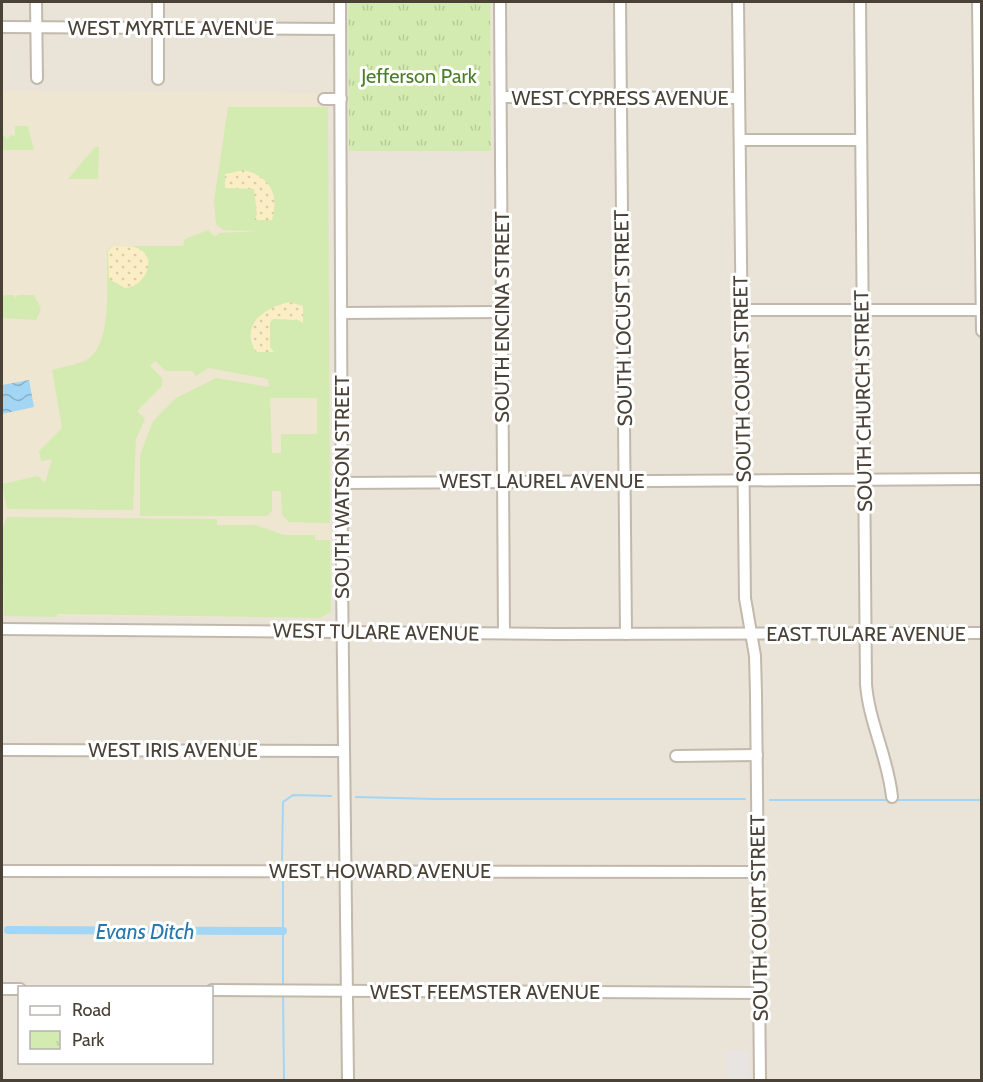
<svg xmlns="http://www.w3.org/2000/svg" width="983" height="1082" viewBox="0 0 983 1082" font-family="Cabin,sans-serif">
<defs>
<pattern id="sand-dots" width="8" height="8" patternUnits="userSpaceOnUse" patternTransform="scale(1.5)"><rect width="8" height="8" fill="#fbedc4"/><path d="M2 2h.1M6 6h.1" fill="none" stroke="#d9cca9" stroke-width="1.8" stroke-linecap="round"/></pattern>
<pattern id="park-tufts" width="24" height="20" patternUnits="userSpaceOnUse" patternTransform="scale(1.5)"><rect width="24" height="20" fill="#d3ebb0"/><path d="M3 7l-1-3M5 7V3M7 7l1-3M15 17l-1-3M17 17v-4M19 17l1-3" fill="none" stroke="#b7cb98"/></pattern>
<pattern id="water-waves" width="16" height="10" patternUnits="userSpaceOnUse" patternTransform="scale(1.5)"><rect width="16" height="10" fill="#a3d6f4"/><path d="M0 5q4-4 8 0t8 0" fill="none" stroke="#87afc6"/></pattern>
</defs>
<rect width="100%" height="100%" fill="#f5f1e9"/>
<path fill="#eae3d7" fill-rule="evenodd" d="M2 2H981V1080H2ZM20 988H212V1062H20Z"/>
<path fill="#efe6d2" d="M2 91 327 93 331 612 326 618 2 616Z"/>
<g fill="#d3ebb0" fill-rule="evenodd">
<path d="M228 107H328L330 523 289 522 282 515 281 491H272V511L267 516H140V455L153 421 176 398 216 378 269 387 268 379 208 368 196 376 192 371H166L155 361 150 366 162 378V386L137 411 145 419 136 439 133 510 7 509 2 484 38 476 45 483 52 459 41 461 39 451 62 428 52 370C62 367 74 365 84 361 114 348 106 280 107 252L112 246H183L185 239 208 230 215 237 219 233 259 231 223 230 216 224 214 201ZM270 398H317V434H281V453H272Z"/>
<path d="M15 126H28L34 150H2V134L7 139 11 135 15 136Z"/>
<path d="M95 147H99L98 179H68Z"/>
<path d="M2 295H14L15 298 18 295H34L41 309 36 320 2 318Z"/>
<path d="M7 517 217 519V525H255L284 535H315V540H330L331 612 320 618 57 614V617L4 616 2 530Z"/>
</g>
<g fill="url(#sand-dots)">
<path d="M244 170C271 177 279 194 272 220H254L257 215 254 189 225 188V174Z"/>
<path d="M113 246C120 247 131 245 137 248 160 257 144 288 125 288L109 279 108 252Z"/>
<path d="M289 302 303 306V323L298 320 273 319 270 323V347L274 352H256C239 324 265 308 289 302Z"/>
</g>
<path fill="url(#park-tufts)" d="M348 2H490L491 151H349Z"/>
<path fill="#e7e4e1" d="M726 1051H749L750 1080H727Z"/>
<path fill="url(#water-waves)" d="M29 380 34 407 2 414V385Z"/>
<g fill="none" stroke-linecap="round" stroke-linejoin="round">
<g stroke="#a3d6f4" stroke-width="2">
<path d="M356 797 435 799H745"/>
<path d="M770 800H889"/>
<path d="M894 800H982"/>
<path d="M282 860 283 802 293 795 331 796"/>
<path d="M283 882V988"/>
<path d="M283 993 284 1080"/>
</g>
<path stroke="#a3d6f4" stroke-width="8" d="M8 930 283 931"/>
<defs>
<g id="minor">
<path d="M36 2 37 78"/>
<path d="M158 2V79"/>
<path d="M340 2 342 580 348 1080"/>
<path d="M500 2 504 633"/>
<path d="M620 2 626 634"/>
<path d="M738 2 745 598 755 656 756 694 760 1080"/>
<path d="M860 2 866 684C869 723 888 757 892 797"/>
<path d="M978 2 982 331"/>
<path d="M2 27 340 29"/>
<path d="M501 97 739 98"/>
<path d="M324 99H341"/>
<path d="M740 140H860"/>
<path d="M741 310H982"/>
<path d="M341 313 503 312"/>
<path d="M342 483 982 479"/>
<path d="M2 629 555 634 982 633"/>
<path d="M2 750 344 751"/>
<path d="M676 756 757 755"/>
<path d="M2 871 758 872"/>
<path d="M2 989H20"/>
<path d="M212 990 759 993"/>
</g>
</defs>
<use href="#minor" stroke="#c1b9ab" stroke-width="14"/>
<use href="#minor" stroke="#fff" stroke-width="10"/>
</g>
<g text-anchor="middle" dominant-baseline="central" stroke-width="6" stroke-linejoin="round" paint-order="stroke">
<g font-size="20" fill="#4a4137" stroke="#fff">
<text x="171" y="28">WEST MYRTLE AVENUE</text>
<text x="620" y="98">WEST CYPRESS AVENUE</text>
<text transform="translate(502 317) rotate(-90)">SOUTH ENCINA STREET</text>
<text transform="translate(623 318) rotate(-91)">SOUTH LOCUST STREET</text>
<text transform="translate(742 379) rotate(-91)">SOUTH COURT STREET</text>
<text transform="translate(863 401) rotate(-91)">SOUTH CHURCH STREET</text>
<text x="542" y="481">WEST LAUREL AVENUE</text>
<text transform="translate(342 487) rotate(-90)">SOUTH WATSON STREET</text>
<text transform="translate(376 632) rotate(1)">WEST TULARE AVENUE</text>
<text x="866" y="634">EAST TULARE AVENUE</text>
<text x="173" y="750">WEST IRIS AVENUE</text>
<text x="380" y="871">WEST HOWARD AVENUE</text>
<text transform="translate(759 918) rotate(-91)">SOUTH COURT STREET</text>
<text x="485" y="992">WEST FEEMSTER AVENUE</text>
</g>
<g font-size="20" fill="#4b7f26" stroke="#fff">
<text x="419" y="76">Jefferson Park</text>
</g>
<g font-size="21" font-style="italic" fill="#2778ab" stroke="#fff">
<text x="145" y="931">Evans Ditch</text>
</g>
</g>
<rect width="983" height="1082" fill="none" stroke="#4a4137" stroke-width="6"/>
<rect x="18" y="986" width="195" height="78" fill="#ffffff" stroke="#b7b3af" stroke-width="1.5"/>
<rect x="30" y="1006" width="30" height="9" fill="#ffffff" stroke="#b7b3af" stroke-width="1.5"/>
<text x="72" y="1016" font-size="18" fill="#4a4137">Road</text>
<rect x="30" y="1031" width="30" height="18" fill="url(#park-tufts)" stroke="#b7b3af" stroke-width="1.5"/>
<text x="72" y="1046" font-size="18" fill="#4a4137">Park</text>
</svg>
